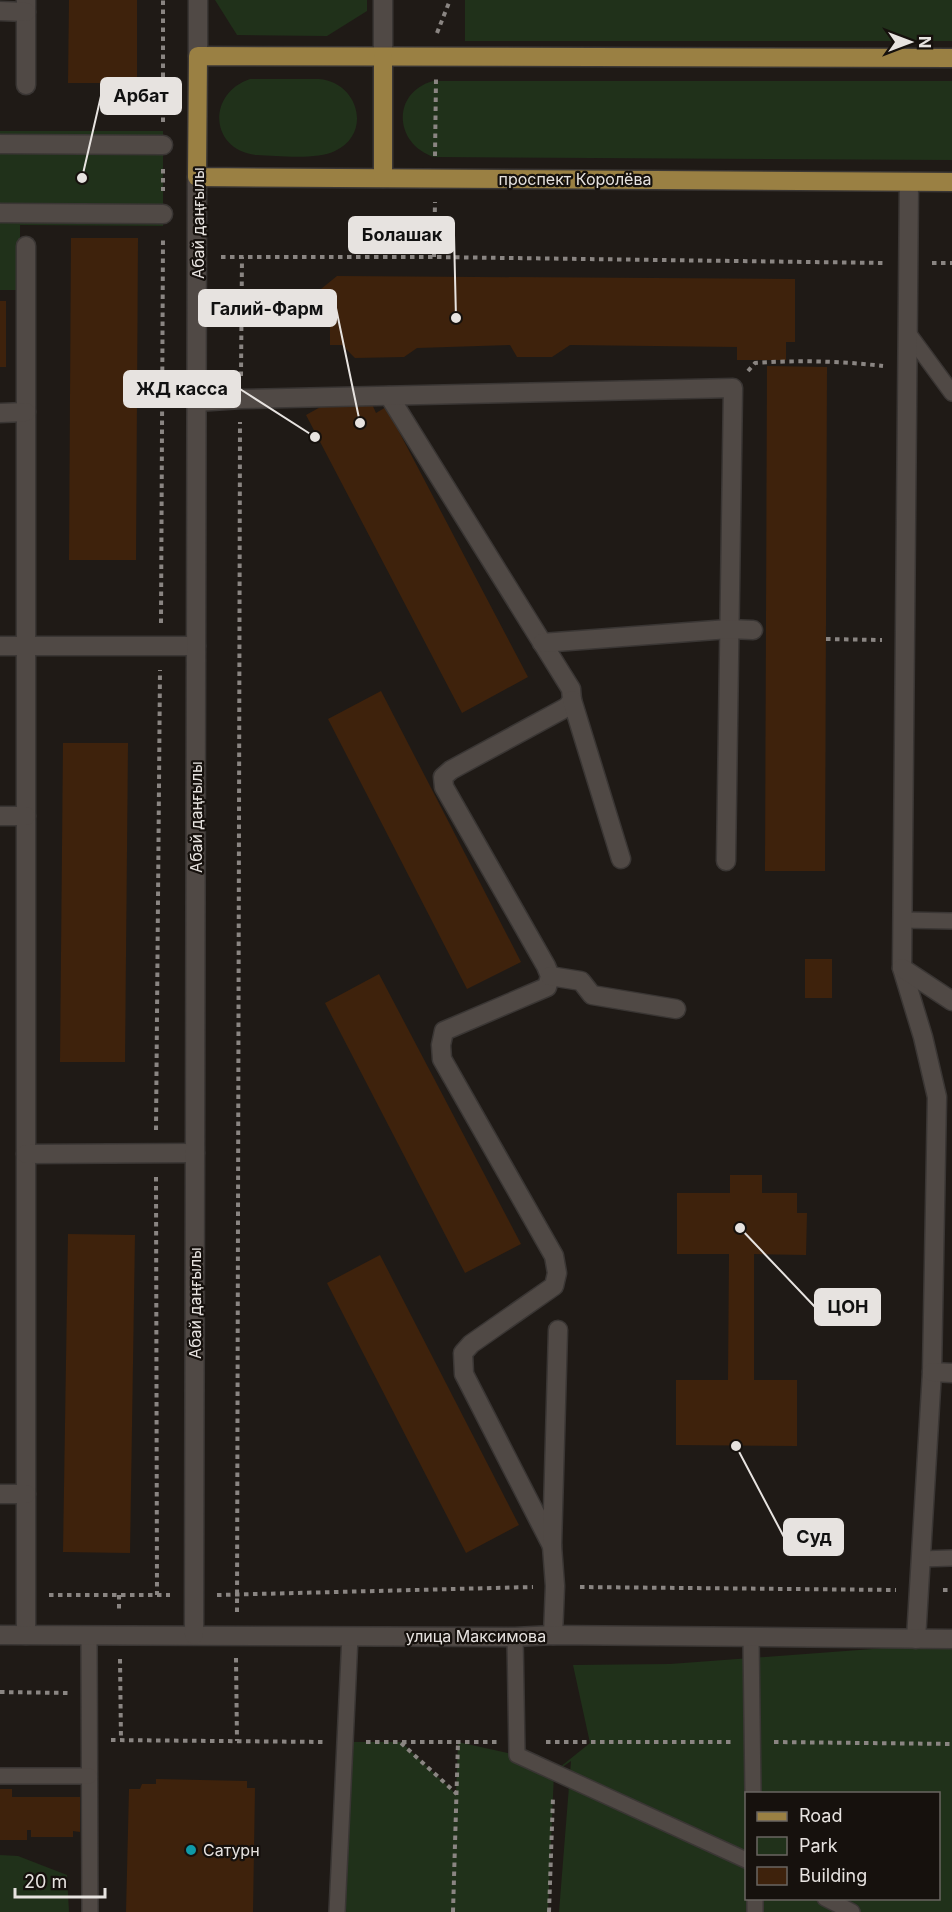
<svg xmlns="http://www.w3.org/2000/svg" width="952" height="1912" viewBox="0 0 952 1912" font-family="Inter,sans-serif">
<rect width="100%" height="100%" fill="#1f1a16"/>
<g fill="#20311a" fill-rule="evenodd">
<path d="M215 0H367V11L327 36 237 35Z"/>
<rect x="465" y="0" width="487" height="41"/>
<path d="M250 79H319C358 82 373 133 335 151 318 160 278 156 257 155 210 151 206 94 250 79Z"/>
<path d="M433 81H952V160L434 157C394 144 391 93 433 81Z"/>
<path d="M0 131H163V226L20 225V290H0Z"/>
<path d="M952 1643V1912H559L571 1761 554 1773 548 1912H344L345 1742H401L456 1794 458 1742 517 1755 554 1772 590 1743 573 1665 670 1664ZM746 1794H938V1898H746Z"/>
<path d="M0 1855 18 1856 67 1875 69 1912H0Z"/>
</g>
<g fill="#3e220c">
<path d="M69 0H137V83H68Z"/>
<path d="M71 238H138L136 560H69Z"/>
<path d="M337 276 795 279V342H786V360H737V347L570 345 552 357H517L510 345 417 348 404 357 355 358 342 345H330V319H322L321 289Z"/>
<rect x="0" y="301" width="6" height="66"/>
<path d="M767 366 827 367 825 871H765Z"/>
<path d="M372 404 376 413 386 407 528 677 462 713 306 415 324 405Z"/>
<path d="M381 691 521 962 467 989 328 719Z"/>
<path d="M63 743H128L125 1062H60Z"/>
<rect x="805" y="959" width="27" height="39"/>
<path d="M379 974 521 1244 465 1273 325 1003Z"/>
<path d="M730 1175H762V1193H797V1213H807L806 1255 754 1254V1380H797V1446L676 1445V1380H728L729 1254H677V1193H730Z"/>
<path d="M68 1234 135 1235 130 1553 63 1552Z"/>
<path d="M380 1255 519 1525 466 1553 327 1283Z"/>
<path d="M156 1779 247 1781V1788H255L253 1912H126L129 1789H140L142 1784H156Z"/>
<path d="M0 1789H12V1797H80V1832L73 1831V1837H31V1830H27V1840H0Z"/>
</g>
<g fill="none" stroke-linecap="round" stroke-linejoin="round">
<defs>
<g id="lane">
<path d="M908 333 952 393"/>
<path d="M902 920 952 921"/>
<path d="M921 1559 952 1558"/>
<path d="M89 1635 90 1912"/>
<path d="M515 1637 517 1755 746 1860"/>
<path d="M751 1638 753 1794"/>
<path d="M0 1776H89"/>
<path d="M755 1898V1912"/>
<path d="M825 1898 852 1912"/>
<path d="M337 1912 350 1636"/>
</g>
<g id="street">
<path d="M26 0V85"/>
<path d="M0 11 26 12"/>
<path d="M0 144 163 145"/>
<path d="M909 182 902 968 923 1037 937 1097 932 1372 916 1639"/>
<path d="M0 213 163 214"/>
<path d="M26 246V1635"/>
<path d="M389 396 571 689 572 700 567 707 451 770 443 777 444 787 546 966 550 976 547 987 444 1031 441 1045 442 1059 554 1256 557 1273 554 1286 471 1344 463 1353 464 1374 552 1546"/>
<path d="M197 402 241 399 733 388 726 861"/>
<path d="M0 413 26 412"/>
<path d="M542 643 729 629 753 630"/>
<path d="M0 646H196"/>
<path d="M572 700 621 859"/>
<path d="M0 816H26"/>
<path d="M902 968 952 1001"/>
<path d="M550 976 581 981 592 995 676 1009"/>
<path d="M26 1154 195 1153"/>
<path d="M932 1372 952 1373"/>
<path d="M0 1494H26"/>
<path d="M553 1635 555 1586 552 1546 558 1330"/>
</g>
<g id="secondary">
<path d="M198 0V56"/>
<path d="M383 0V57"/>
<path d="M0 1635 515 1637 553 1635 952 1639"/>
<path d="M194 1635 197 177"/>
</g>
<g id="primary">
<path d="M952 58 198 56 197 177 952 182"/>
<path d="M383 178V57"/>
</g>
</defs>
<use href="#lane" stroke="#3a3634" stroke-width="18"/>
<use href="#street" stroke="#3a3634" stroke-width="21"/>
<use href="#secondary" stroke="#3a3634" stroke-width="21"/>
<use href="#primary" stroke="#3a3634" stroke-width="21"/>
<g stroke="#8a8582" stroke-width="4" stroke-dasharray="4.5 4.5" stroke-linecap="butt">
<path d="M437 33 450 0"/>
<path d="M163 122V0"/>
<path d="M435 156 436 79"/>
<path d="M163 169V191"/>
<path d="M221 257H434L885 263"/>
<path d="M434 257 435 202"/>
<path d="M932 263H952"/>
<path d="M748 371 755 363C798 360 840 361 883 366"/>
<path d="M241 376 242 257"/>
<path d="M161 623 163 238"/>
<path d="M826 639 882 640"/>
<path d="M156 1130 160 670"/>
<path d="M156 1177 157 1595"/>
<path d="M580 1587 896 1590"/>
<path d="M943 1590H952"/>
<path d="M49 1595H170"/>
<path d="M119 1595V1612"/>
<path d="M217 1595 533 1587"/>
<path d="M237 1612 240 422"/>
<path d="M236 1658 237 1741"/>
<path d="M120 1659 121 1740"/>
<path d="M0 1692 68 1693"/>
<path d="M111 1740 323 1742"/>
<path d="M366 1742H497"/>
<path d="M546 1742H731"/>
<path d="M774 1742 952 1744"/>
<path d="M401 1743 457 1794"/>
<path d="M453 1912 458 1742"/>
<path d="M549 1912 553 1797"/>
</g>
<use href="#lane" stroke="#504945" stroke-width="15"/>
<use href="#street" stroke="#504945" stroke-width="18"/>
<use href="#secondary" stroke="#504945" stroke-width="18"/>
<use href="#primary" stroke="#9a8043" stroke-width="18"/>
</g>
<circle fill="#0f9aa8" stroke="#16110d" stroke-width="2" cx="191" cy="1850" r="6"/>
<g text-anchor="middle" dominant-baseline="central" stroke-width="4.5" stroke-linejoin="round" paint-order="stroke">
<g font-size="16" fill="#e7e3e0" stroke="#16110d">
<text x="575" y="179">проспект Королёва</text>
<text transform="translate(198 223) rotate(-90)">Абай даңғылы</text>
<text transform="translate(196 817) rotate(-90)">Абай даңғылы</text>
<text transform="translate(195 1303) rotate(-90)">Абай даңғылы</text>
<text x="476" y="1636">улица Максимова</text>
</g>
<g font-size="16" fill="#e7e3e0" stroke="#16110d" text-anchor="start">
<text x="203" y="1850">Сатурн</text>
</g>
</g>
<path fill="none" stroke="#e7e3e0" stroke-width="2" d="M82 178L101 96M456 318L454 235M360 423L336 308M315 437L240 389M740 1228L815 1307M736 1446L784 1537"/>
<g fill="#e7e3e0" stroke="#16110d" stroke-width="2">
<circle cx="82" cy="178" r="6"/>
<circle cx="456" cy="318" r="6"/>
<circle cx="360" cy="423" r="6"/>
<circle cx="315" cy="437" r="6"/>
<circle cx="740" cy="1228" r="6"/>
<circle cx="736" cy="1446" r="6"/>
</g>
<g fill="#e7e3e0" stroke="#e7e3e0" stroke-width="2">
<rect x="101" y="78" width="80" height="36" rx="6"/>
<rect x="349" y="217" width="105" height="36" rx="6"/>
<rect x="199" y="290" width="137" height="36" rx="6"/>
<rect x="124" y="371" width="116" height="36" rx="6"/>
<rect x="815" y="1289" width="65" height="36" rx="6"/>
<rect x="784" y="1519" width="59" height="36" rx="6"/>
</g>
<g font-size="18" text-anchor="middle" font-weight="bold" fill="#111">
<text x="141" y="102">Арбат</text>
<text x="402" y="241">Болашак</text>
<text x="267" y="315">Галий-Фарм</text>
<text x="182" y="395">ЖД касса</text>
<text x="848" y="1313">ЦОН</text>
<text x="814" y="1543">Суд</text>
</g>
<rect x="745" y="1792" width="195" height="108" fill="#16110d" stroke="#6a6561" stroke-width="1.5"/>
<rect x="757" y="1812" width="30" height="9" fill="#9a8043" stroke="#6a6561" stroke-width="1.5"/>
<text x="799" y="1822" font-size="18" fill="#e7e3e0">Road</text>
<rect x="757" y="1837" width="30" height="18" fill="#20311a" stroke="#6a6561" stroke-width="1.5"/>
<text x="799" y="1852" font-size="18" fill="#e7e3e0">Park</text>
<rect x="757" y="1867" width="30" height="18" fill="#3e220c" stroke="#6a6561" stroke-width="1.5"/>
<text x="799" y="1882" font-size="18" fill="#e7e3e0">Building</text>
<g transform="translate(910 42) rotate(90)" stroke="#16110d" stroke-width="4.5" paint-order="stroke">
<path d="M0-4.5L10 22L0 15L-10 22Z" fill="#e7e3e0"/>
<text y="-9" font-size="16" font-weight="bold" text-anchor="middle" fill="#e7e3e0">N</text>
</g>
<path d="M15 1888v9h90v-9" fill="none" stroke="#e7e3e0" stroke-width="3"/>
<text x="24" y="1888" font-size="18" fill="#e7e3e0" stroke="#16110d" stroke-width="4.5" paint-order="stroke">20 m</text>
</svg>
